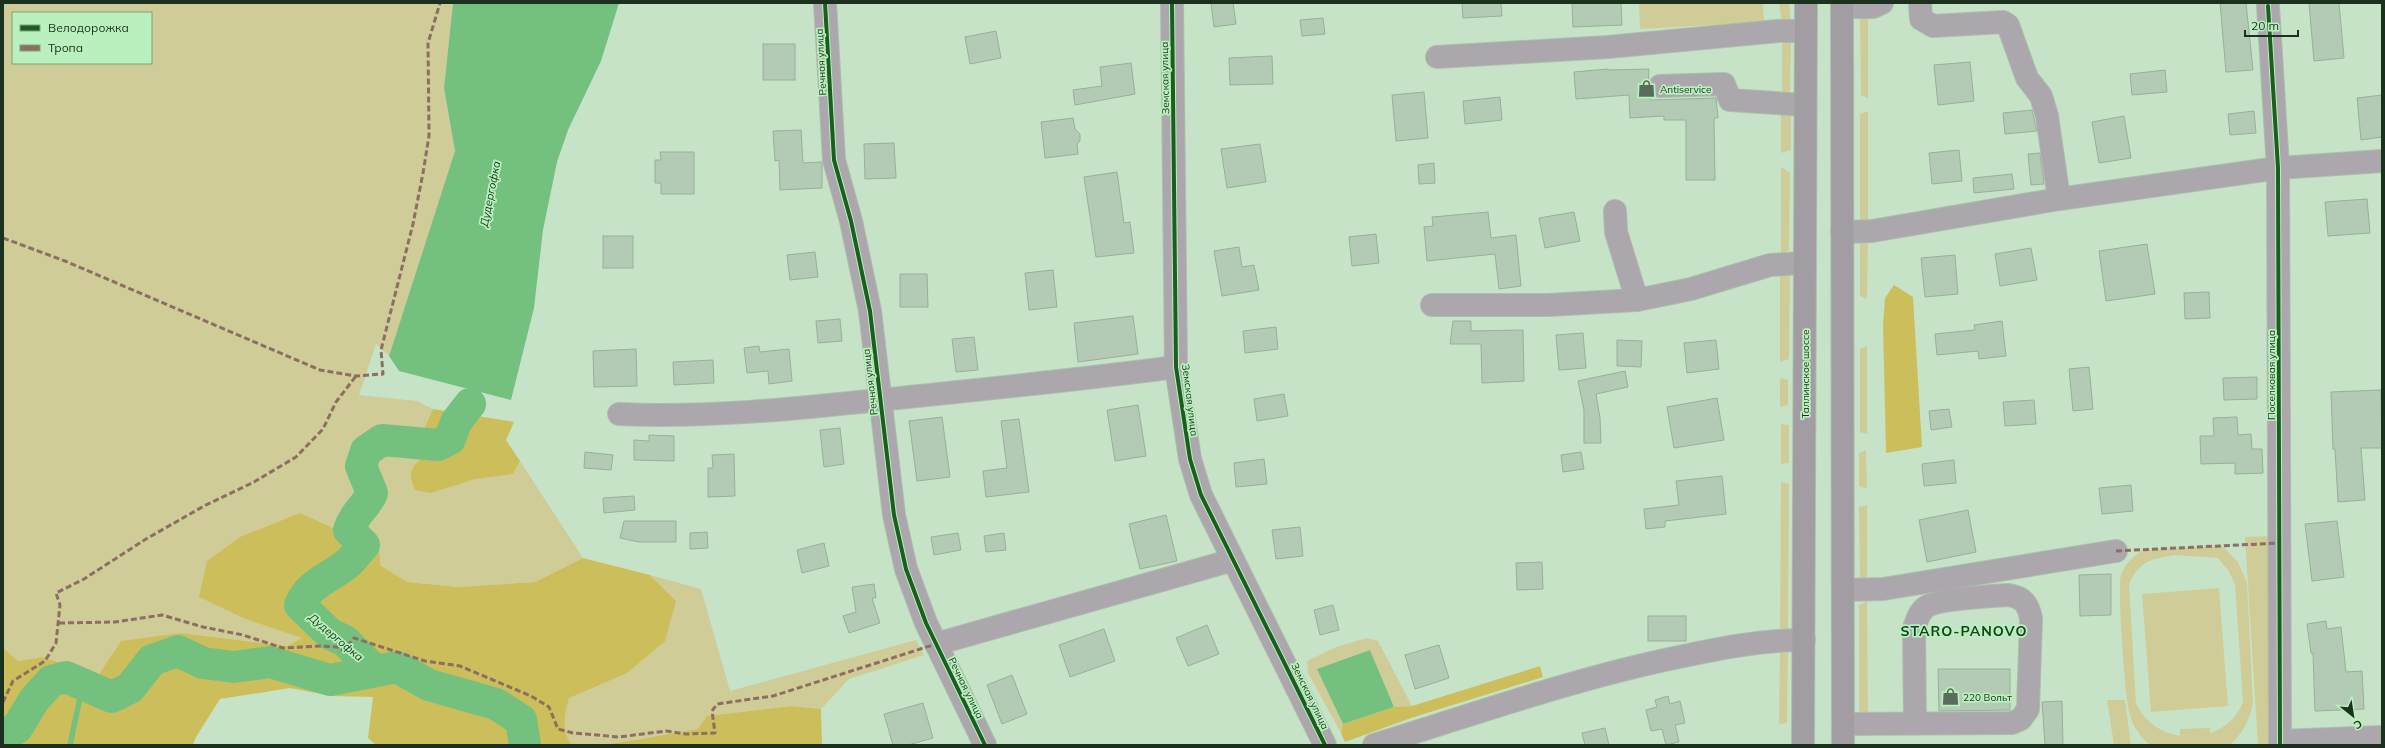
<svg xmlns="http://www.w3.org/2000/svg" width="2385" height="748" viewBox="0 0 2385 748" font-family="Mulish,sans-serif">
<rect width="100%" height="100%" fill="#c6e3c8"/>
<g fill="#d0cc98" fill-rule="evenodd">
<path d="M3 3H453L444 88 455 151 389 356 376 344 359 395 417 401 433 409 425 427 433 449 411 470 431 493 476 479 513 474 520 461 583 558 535 582 459 587 407 582 380 565 199 597 243 618 303 638 287 646 181 633 98 676 43 657 18 661 3 648ZM13 13H151V63H13Z"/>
<path d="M1639 3H1763L1764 22 1640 29Z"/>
<path d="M1779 3H1789L1791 21 1782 23Z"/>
<path d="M1868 14V98L1861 95 1860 16Z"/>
<path d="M1782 39 1791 42 1790 94 1782 96Z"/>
<path d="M1781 110 1791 113V150L1781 153Z"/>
<path d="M1868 111V224L1860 221V114Z"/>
<path d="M1781 167 1790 173 1789 250 1781 254Z"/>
<path d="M1868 240 1867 299 1860 296V242Z"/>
<path d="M1780 271 1790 273 1789 359 1780 362Z"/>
<path d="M1867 346V434L1860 432V349Z"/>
<path d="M1780 378 1788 380V405L1780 407Z"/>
<path d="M1781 424 1789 425V463L1781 464Z"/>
<path d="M1866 450 1867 489 1859 486V453Z"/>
<path d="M1781 482 1789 484 1788 629 1780 632Z"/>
<path d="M1867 505V584L1860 582 1859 507Z"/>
<path d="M2272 536 2274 745H2258L2245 537Z"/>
<path d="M2222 546 2238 562 2247 583 2253 702C2250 720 2243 733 2230 745H2150C2141 737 2133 727 2130 715 2125 700 2117 587 2121 575 2125 564 2133 556 2143 550ZM2174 555 2218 558 2228 570 2235 584 2243 702C2225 748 2156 748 2136 703L2129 584C2141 560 2149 560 2174 555Z"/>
<path d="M650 575 701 589 730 691 916 640 924 655 849 679 821 709 791 706 707 716 699 729 633 740 626 745H572C562 731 564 716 564 699L676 601Z"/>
<path d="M2219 588 2228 706 2151 712 2142 594Z"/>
<path d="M1867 601 1868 715 1859 713V605Z"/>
<path d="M1367 638 1378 641 1412 706 1394 707 1370 650 1318 669 1343 724 1341 733 1308 673 1307 661 1336 647Z"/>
<path d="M1780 647 1788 650 1787 723 1779 724Z"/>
<path d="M2107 700H2125L2131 745H2114Z"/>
<path d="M2210 728V738L2180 740V729Z"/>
</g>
<g fill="#ccbe5a">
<path d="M1894 285 1913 297 1922 447 1886 453 1883 325 1885 298Z"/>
<path d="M433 409 514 422 506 440 520 461 513 474 476 479 431 493 415 490C404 466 417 465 432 449L425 427Z"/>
<path d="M300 513 379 549 380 565 407 582 459 587 535 582 583 558 650 575 676 601 665 641 627 673 569 698C564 716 561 729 572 745H376L368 738 373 697 332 696 290 688 220 699 196 737 193 745H3V648L18 661 43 657 98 676 121 641 181 633 287 646 302 638 243 618 199 597 207 561 240 537Z"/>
<path d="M1540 666 1543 677 1411 718 1345 742 1341 733 1343 724 1394 707 1412 706Z"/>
<path d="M791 706 821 709 822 745H605L698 729 707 716Z"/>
</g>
<g fill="#74c17f">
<path d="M453 3H619L601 61 568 130 557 162 543 230 534 308 511 400 399 371 389 356 455 151 444 88Z"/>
<path d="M1370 650 1394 707 1343 724 1317 669Z"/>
</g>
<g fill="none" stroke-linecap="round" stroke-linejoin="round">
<path stroke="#74c17f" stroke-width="5.5" d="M70 745 83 684"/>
<g stroke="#74c17f" stroke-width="32">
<path d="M375 671 345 641 330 634 300 605C309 583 330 578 348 563 354 558 359 550 364 545L349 530C355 511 365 509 372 493L361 466 366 451 382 440 438 445 450 439 456 422 470 404"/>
<path d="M3 735 17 728 34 700 51 681 66 677 112 697 130 688 152 660 178 651 203 663 234 667 270 662 330 680 397 667 429 685 496 704 521 720 525 745"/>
</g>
</g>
<g fill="#b3cbb5" stroke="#98af9a">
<path d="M1211 3H1233L1236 24 1214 27Z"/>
<path d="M1462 3H1501L1502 16 1463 18Z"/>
<path d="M1572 3H1621L1622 25 1573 27Z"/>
<path d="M2220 3H2246L2253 70 2226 72Z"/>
<path d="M2309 3H2339L2344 58 2314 61Z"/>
<path d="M1323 18 1325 34 1302 36 1300 20Z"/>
<path d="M996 31 1001 58 970 64 965 37Z"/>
<rect x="763" y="44" width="32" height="36"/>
<path d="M1272 56 1273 84 1230 85 1229 58Z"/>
<path d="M1970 62 1974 101 1938 105 1934 65Z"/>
<path d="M1131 63 1135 94 1075 105 1073 90 1102 86 1100 67Z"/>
<path d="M1608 69V70L1649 69 1648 87 1651 100 1716 98 1718 118H1714L1715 180H1686V120H1664V116L1630 118 1629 95 1576 99 1574 72Z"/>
<path d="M2165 70 2167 92 2132 95 2130 74Z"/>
<path d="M1424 92 1428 138 1396 141 1392 95Z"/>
<path d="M2382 95V137L2361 140 2357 98Z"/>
<path d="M1500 97 1502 120 1465 124 1463 101Z"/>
<path d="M2032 110 2037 131 2005 134 2003 113Z"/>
<path d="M2254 111 2256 133 2230 135 2228 114Z"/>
<path d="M2124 116 2131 158 2099 163 2092 122Z"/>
<path d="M1073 118 1075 129 1080 134V141L1077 144 1078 154 1045 158 1041 122Z"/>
<path d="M801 130 803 163 822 162V188L780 190 779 160 775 161 773 131Z"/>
<path d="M894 143 896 178 865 179 864 144Z"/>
<path d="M1260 144 1266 182 1227 188 1221 149Z"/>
<path d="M1959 150 1962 181 1932 184 1929 153Z"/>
<path d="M660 152H694V194H661V183H655V160H661Z"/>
<path d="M2040 153 2044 184 2031 185 2028 154Z"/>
<path d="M1434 163 1435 183 1419 184 1418 165Z"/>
<path d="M1117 172 1124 223 1130 222 1134 253 1096 257 1084 177Z"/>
<path d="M2012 174 2014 189 1974 193 1973 178Z"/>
<path d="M2367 199 2370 233 2328 236 2325 202Z"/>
<path d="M1488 212 1491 238 1516 235 1521 286 1499 289 1495 254 1427 261 1424 227 1433 226 1432 217Z"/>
<path d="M1574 212 1580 241 1545 248 1539 218Z"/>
<path d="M1376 234 1379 263 1352 266 1349 237Z"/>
<rect x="603" y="236" width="30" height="32"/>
<path d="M2147 244 2155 294 2106 301 2099 251Z"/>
<path d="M1239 247 1242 267 1254 265 1259 290 1222 296 1214 251Z"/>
<path d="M2031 248 2037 280 2000 286 1995 254Z"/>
<path d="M815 252 818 277 790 280 787 255Z"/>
<path d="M1955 255 1958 294 1925 297 1921 258Z"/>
<path d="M1053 270 1057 307 1029 310 1025 273Z"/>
<path d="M900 274H927L928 307H900Z"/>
<path d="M2209 292 2210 318 2185 319 2184 293Z"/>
<path d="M1133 316 1138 354 1078 362 1074 323Z"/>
<path d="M840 319 842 341 818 343 816 321Z"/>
<path d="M1453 321H1471V331L1523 330 1524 381 1482 383 1481 344H1450Z"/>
<path d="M2002 321 2006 356 1979 359 1978 351 1937 355 1935 334 1975 330 1974 325Z"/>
<path d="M1276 327 1278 349 1245 353 1243 331Z"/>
<path d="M1583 333 1586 368 1559 370 1556 335Z"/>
<path d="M974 337 978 370 956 372 952 339Z"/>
<path d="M1617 340 1642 341 1641 367 1617 366Z"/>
<path d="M1716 340 1719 369 1687 373 1684 343Z"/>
<path d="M759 346 760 352 789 349 792 381 769 384 768 371 747 373 744 348Z"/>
<path d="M636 349 637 386 594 387 593 351Z"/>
<path d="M713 360 714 383 674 385 673 362Z"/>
<path d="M2089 367 2093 409 2073 411 2069 369Z"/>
<path d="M1625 371 1628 387 1596 394 1600 418 1601 443H1584V410L1578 381Z"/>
<path d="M2257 377V399L2224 400 2223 378Z"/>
<path d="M2381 390 2382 448H2361L2365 500 2338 502 2335 449H2333L2331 392Z"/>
<path d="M1284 394 1288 416 1257 421 1254 399Z"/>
<path d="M1717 398 1724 440 1674 448 1667 407Z"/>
<path d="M2034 400 2036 424 2005 426 2003 402Z"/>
<path d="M1138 405 1146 456 1115 461 1107 410Z"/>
<path d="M1949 409 1952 427 1931 430 1929 411Z"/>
<path d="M942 417 950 477 917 481 909 421Z"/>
<path d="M2237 417 2238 435 2251 434 2252 449H2262L2263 473 2235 474V463L2201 464 2200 436H2214L2213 418Z"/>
<path d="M1019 419 1029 492 986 497 983 471 1007 468 1001 421Z"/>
<path d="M840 428 844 464 824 467 820 430Z"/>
<path d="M649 435 674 436V461L634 460V440L649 441Z"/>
<path d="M585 452 613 455 611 470 584 468Z"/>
<path d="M1581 452 1584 469 1563 472 1561 455Z"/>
<path d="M734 454 735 496 708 497V468H713L712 455Z"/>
<path d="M1264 459 1267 484 1236 487 1234 463Z"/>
<path d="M1954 460 1956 483 1924 486 1922 464Z"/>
<path d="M1722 476 1726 514 1665 521V527L1646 529 1644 509 1679 505 1676 481Z"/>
<path d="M2131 485 2133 511 2102 514 2099 488Z"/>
<path d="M634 496 635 510 604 513 603 498Z"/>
<path d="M1968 510 1976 552 1927 562 1919 520Z"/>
<path d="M1166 515 1177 561 1140 569 1129 524Z"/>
<path d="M624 521H676V542H639L620 538Z"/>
<path d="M2337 521 2344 577 2312 581 2305 524Z"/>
<path d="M1300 527 1303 556 1276 559 1272 530Z"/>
<path d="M707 532 708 548 690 549V533Z"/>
<path d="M958 533 961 550 934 555 931 537Z"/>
<path d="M1004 533 1006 550 986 552 984 536Z"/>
<path d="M824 543 829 566 802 573 797 550Z"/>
<path d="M1542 562 1543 589 1517 590 1516 563Z"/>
<path d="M2111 574V615L2080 616 2079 575Z"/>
<path d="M874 584 876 598H872L880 623 849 633 843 616 856 612 852 587Z"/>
<path d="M1333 605 1339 630 1320 635 1314 610Z"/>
<rect x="1648" y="616" width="38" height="25"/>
<path d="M2326 621 2327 629 2341 627 2346 672 2362 671 2364 709 2315 711 2313 653H2311L2307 624Z"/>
<path d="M1207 625 1219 654 1188 666 1176 638Z"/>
<path d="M1104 629 1115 661 1070 677 1059 645Z"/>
<path d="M1439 645 1449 678 1415 689 1405 655Z"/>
<path d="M1938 669H2010V710L1939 711Z"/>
<path d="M1012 675 1027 714 1002 724 987 685Z"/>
<path d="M1668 696 1670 704 1680 701 1685 723 1675 725 1679 742 1666 745 1662 729 1651 731 1646 710 1657 707 1655 700Z"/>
<path d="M2062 701 2063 745H2045L2042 702Z"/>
<path d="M923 703 933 738 908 745H893L884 714Z"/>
<path d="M1605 728 1609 745H1585L1582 733Z"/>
</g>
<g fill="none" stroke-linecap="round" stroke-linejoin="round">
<defs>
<g id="minor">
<path d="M825 3 834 160 851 221 870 311 894 515 906 569 926 623 985 745"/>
<path d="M1172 3 1176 367 1190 459 1201 495 1325 745"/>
<path d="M1920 3 1921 19 1933 26 2003 22 2008 25 2027 78 2041 96 2047 116 2059 199"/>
<path d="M2268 6 2278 168 2280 745"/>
<path d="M1842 7H1873L1882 3"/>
<path d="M1437 57 1608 47 1778 31H1806"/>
<path d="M1660 86 1724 84 1730 100 1805 105"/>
<path d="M1615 211 1616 232 1637 300"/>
<path d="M1842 232 1872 231 2059 199 2278 168 2382 161"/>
<path d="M1432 305H1548L1637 300 1691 289 1770 265 1804 263"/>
<path d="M619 414C705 418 793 409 879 400 978 390 1077 380 1176 367"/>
<path d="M1843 590 1883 589 2116 551"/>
<path d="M936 644 1233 560"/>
<path d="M1843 724 2012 723 2021 719 2028 709 2031 618C2028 604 2023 597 2008 595 1993 596 1936 599 1926 607 1919 612 1917 620 1914 628L1915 724"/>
<path d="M2280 741 2382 737"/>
<path d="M1374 745C1475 714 1576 678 1679 657 1721 648 1762 640 1804 640"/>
</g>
<g id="major">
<path d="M1842 3 1843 745"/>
<path d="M1803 745 1806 3"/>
</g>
</defs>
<use href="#minor" stroke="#aac0ab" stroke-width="24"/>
<use href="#major" stroke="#aac0ab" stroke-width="24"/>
<use href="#minor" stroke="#aca6ad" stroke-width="22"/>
<use href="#major" stroke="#a29da3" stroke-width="22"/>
<g stroke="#8d6e63" stroke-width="3" stroke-dasharray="6 3" stroke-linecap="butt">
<path d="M3 238 65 261 320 370 356 376 383 374 381 350 413 224 423 173 429 136 428 43 440 3"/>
<path d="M2116 551 2280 543"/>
<path d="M59 623 115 622 162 615 203 627 243 635 283 648 321 646 337 647 343 651 354 638 425 661 460 666 531 696 549 707 558 729 573 733 619 737 666 731 686 734 715 733 712 711 717 704 773 696 936 644"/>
<path d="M3 702 13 681 45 661 56 643 60 605 56 593 84 579 146 539 204 506 254 482 296 457 323 429 336 402 356 376"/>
</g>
<defs>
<g id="cycleway">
<path d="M825 3 834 160 851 221 870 311 894 515 906 569 926 623 985 745"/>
<path d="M1172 3 1176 367 1190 459 1201 495 1325 745"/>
<path d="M2268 6 2278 168 2280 745"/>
</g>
</defs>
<use href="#cycleway" stroke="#b9f0bd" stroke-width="6"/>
<use href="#cycleway" stroke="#1b5e20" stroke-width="4"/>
</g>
<defs>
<symbol id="shop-bare" viewBox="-9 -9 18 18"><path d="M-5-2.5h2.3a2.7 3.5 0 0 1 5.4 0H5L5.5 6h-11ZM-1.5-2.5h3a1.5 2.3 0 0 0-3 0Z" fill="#576f5a" stroke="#b9f0bd" stroke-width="2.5" paint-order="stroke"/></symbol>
</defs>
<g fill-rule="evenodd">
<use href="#shop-bare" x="1634" y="76" width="25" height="25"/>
<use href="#shop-bare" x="1938" y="684" width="25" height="25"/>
</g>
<g text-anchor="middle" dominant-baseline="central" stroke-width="3.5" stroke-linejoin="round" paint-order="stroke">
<g font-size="10" fill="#1b311e" stroke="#b9f0bd">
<text transform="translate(821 62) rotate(-93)">Речная улица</text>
<text transform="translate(1165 78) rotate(-91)">Земская улица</text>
<text transform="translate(1805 374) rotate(-90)">Таллинское шоссе</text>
<text transform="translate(2271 375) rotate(-90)">Поселковая улица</text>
<text transform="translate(870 382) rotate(-97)">Речная улица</text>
<text transform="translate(1190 400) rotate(83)">Земская улица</text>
<text transform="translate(966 688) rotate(64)">Речная улица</text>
<text transform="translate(1310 696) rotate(64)">Земская улица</text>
</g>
<g font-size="10" fill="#1b311e" stroke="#b9f0bd" text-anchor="start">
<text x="1660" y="89">Antiservice</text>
<text x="1963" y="697">220 Вольт</text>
</g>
<g font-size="11" font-style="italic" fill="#103717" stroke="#b9f0bd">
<text transform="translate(490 194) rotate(-79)">Дудергофка</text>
<text transform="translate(336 637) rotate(40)">Дудергофка</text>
</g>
<g font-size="14" font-weight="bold" letter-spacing="1" fill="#10451b" stroke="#b9f0bd">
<text x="1964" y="631">STARO-PANOVO</text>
</g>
</g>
<rect width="2385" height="748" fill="none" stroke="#1b311e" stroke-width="8"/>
<rect x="12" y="12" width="140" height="52" fill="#b9f0bd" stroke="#7aa47d"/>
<rect x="20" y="25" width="20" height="6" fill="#1b5e20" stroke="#7aa47d"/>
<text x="48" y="32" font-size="12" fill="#1b311e">Велодорожка</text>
<rect x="20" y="45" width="20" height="6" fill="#8d6e63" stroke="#7aa47d"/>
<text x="48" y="52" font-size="12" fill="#1b311e">Тропа</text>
<g transform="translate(2353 716) rotate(150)" stroke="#b9f0bd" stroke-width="3" paint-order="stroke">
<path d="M0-3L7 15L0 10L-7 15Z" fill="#1b311e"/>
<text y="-6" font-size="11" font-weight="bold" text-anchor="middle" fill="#1b311e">С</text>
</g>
<path d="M2245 30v6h53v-6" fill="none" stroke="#1b311e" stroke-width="2"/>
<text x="2251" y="30" font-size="12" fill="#1b311e" stroke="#b9f0bd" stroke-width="3" paint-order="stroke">20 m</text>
</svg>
